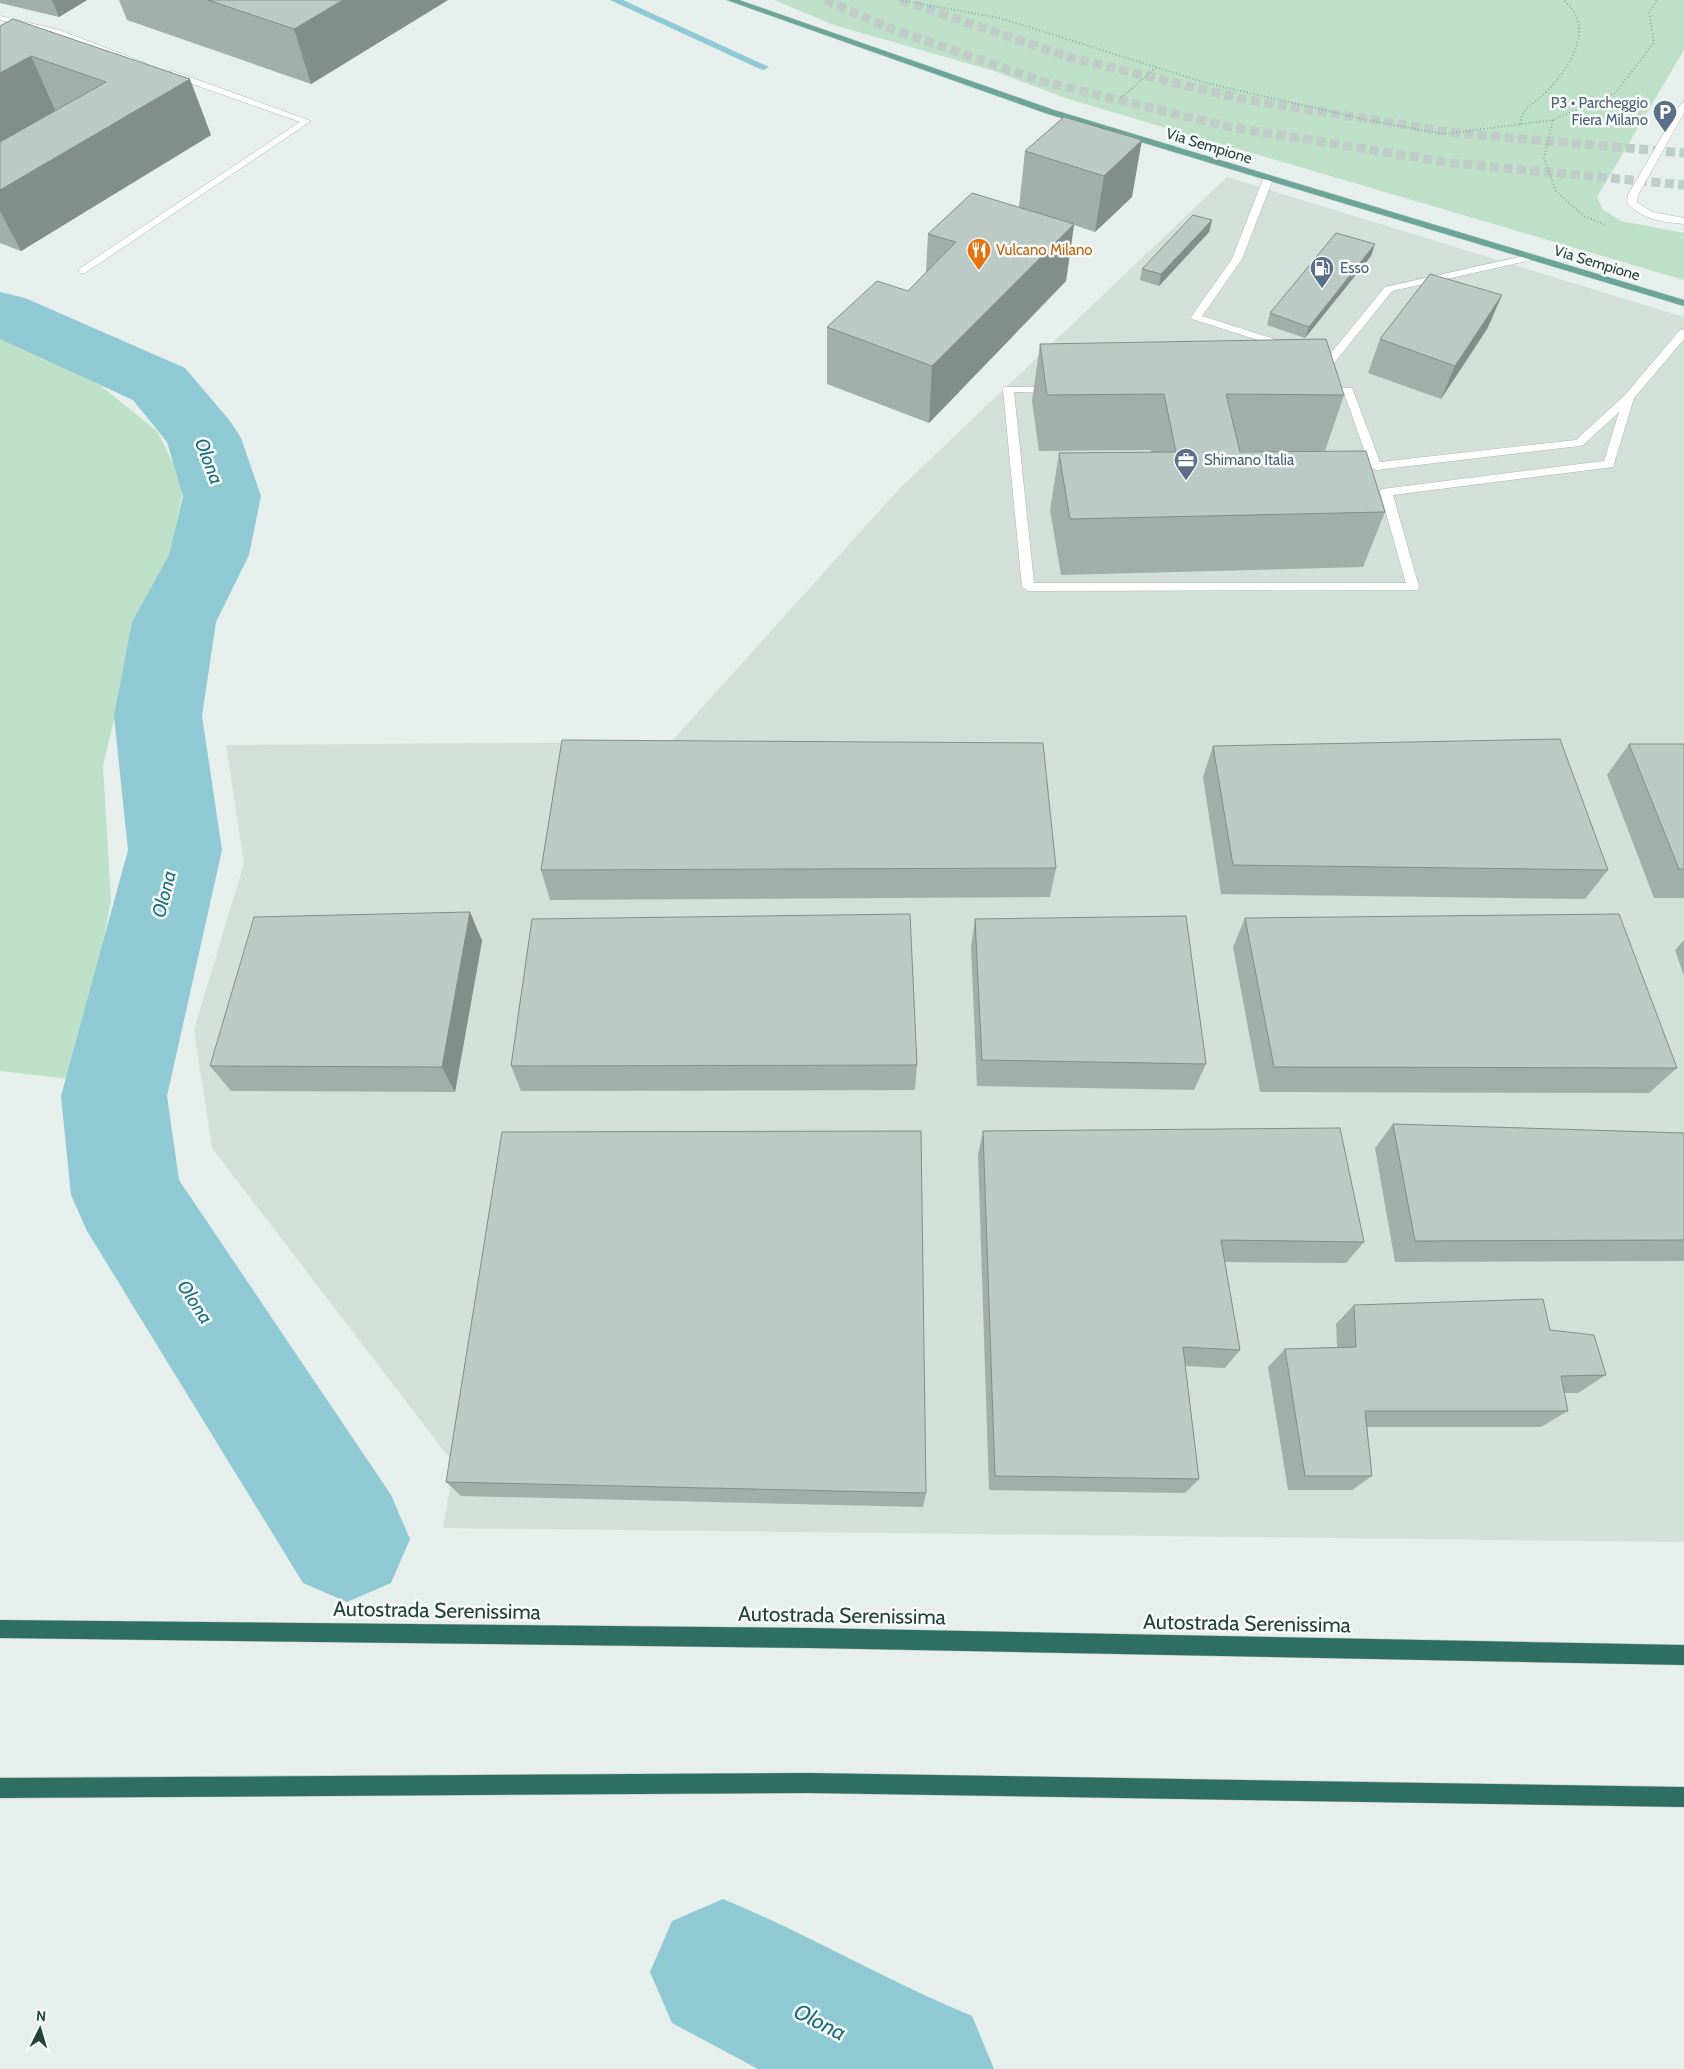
<svg xmlns="http://www.w3.org/2000/svg" width="1684" height="2069" viewBox="0 0 1684 2069" font-family="Cabin,sans-serif">
<rect width="100%" height="100%" fill="#e6efeb"/>
<path fill="#d4dfda" d="M1227 177 1684 317V1542L443 1528 454 1464 212 1148 194 1030 244 863 226 745 671 742 900 488Z"/>
<g fill="#bfe0c8">
<path d="M774 0H1684V50L1597 197 1603 210 1621 221 1684 233V280L1068 99 994 71 834 25Z"/>
<path d="M0 339 11 341 101 386 157 431 184 485 169 559 129 656 103 766 111 900 77 1080 0 1071Z"/>
</g>
<g fill="none" stroke-linecap="round" stroke-linejoin="round">
<path fill="#8ec9d4" fill-rule="evenodd" d="M610 0H623L769 67 764 70 760 69Z"/>
<g fill="#8ec9d4" fill-rule="evenodd">
<path d="M0 292 25 298 185 368 230 421 241 438 261 496 249 555 216 622 202 716 222 850 167 1096 179 1180 391 1495 410 1539 391 1583 347 1602 303 1583 87 1231 71 1195 61 1096 128 850 114 716 132 622 169 555 183 496 167 442 133 400 0 339Z"/>
<path d="M723 1899C808 1934 887 1981 972 2016L994 2069H758L672 2023 650 1972 672 1921Z"/>
</g>
<g stroke="#bfccc8" stroke-width="9" stroke-dasharray="9 4.5" stroke-linecap="butt">
<path d="M825 0 889 28 1041 81 1230 127 1452 163 1684 185"/>
<path d="M901 0 1068 57 1242 99 1456 133 1684 153"/>
</g>
<defs>
<g id="service">
<path d="M0 16 59 30 148 64 141 66 53 34 0 20Z"/>
<path d="M173 71 311 121 85 273H79V269L300 122 170 76V72Z"/>
<path d="M1684 102V113L1638 195 1637 202 1652 212 1684 218V224C1663 222 1641 220 1627 202L1628 195 1680 105Z"/>
<path d="M1268 176 1273 179 1242 259 1202 316 1290 344 1291 346 1290 348 1286 349 1192 319 1191 317 1232 259 1263 179Z"/>
<path d="M1533 254 1536 255V259L1392 291 1334 363H1326L1310 356 1315 353 1328 357 1385 287Z"/>
<path d="M1684 329V339L1634 398 1613 467 1393 495 1419 587 1417 590 1028 591 1022 587 1003 389 1004 387H1054L1059 390 1054 393 1014 392 1034 583H1406L1380 492 1382 489 1604 461 1619 412 1583 445 1579 446 1376 470 1370 466 1344 393H1322L1317 390 1318 388H1352L1380 462 1576 440 1625 395 1680 330Z"/>
</g>
<path id="primary" d="M727 0H739L1054 110 1684 300V306L1048 114Z"/>
<g id="motorway">
<path d="M0 1620 810 1628 1684 1645V1665L810 1648 0 1638Z"/>
<path d="M808 1773 1684 1787V1807L808 1793 0 1798V1778Z"/>
</g>
</defs>
<use href="#service" stroke="#a8b8b2" stroke-width="1"/>
<use href="#primary" stroke="#c2cac8" stroke-width="1"/>
<use href="#motorway" stroke="#c2cac8" stroke-width="1"/>
<g stroke="#86b3a5" stroke-width="2" stroke-dasharray="1 2.5" stroke-linecap="butt">
<path d="M899 0 1000 18 1206 83 1372 121 1444 134 1553 120 1615 93 1654 43 1649 12 1657 0"/>
<path d="M1121 98 1156 67"/>
<path d="M1553 120 1544 158 1556 191 1584 216 1605 225"/>
<path d="M1520 124C1523 107 1529 108 1541 97 1561 78 1591 41 1574 12 1572 8 1567 4 1564 0"/>
</g>
<use href="#service" fill="#fff" fill-rule="evenodd"/>
<use href="#primary" fill="#6aa596" fill-rule="evenodd"/>
<use href="#motorway" fill="#2f6f62" fill-rule="evenodd"/>
</g>
<g fill="#a1aea9" fill-rule="evenodd">
<path d="M0 0H87L59 17 0 3Z"/>
<path d="M119 0H448L311 84 127 20Z"/>
<path d="M0 26 211 135 21 251 0 243Z"/>
<path d="M1064 117 1132 197 1095 232 1074 225 1066 281 929 423 827 384V327L908 291 926 272 928 234 1019 207 1025 151Z"/>
<path d="M1212 220 1209 232 1159 286 1140 280 1142 269Z"/>
<path d="M1375 244 1371 256 1305 338 1267 325 1270 313Z"/>
<path d="M1502 295 1487 329 1441 399 1368 373 1380 339Z"/>
<path d="M1040 344 1344 395 1325 451 1385 512 1363 567 1061 575 1050 510 1059 453 1151 452V450L1039 451 1032 401ZM1240 451H1306L1240 452Z"/>
<path d="M1629 744H1684V898H1654L1607 775Z"/>
<path d="M1213 746 1608 870 1585 899 1221 894 1203 777Z"/>
<path d="M1056 868 1050 897 550 900 541 870Z"/>
<path d="M470 912 482 941 455 1092 231 1091 210 1066Z"/>
<path d="M1245 918 1677 1068 1649 1093 1260 1092 1233 947Z"/>
<path d="M975 919 1206 1064 1194 1090 977 1086 971 947Z"/>
<path d="M1684 940V976L1675 950Z"/>
<path d="M917 1065 915 1090 521 1091 511 1066Z"/>
<path d="M1393 1124 1684 1133V1261L1395 1262 1375 1148Z"/>
<path d="M983 1131 1364 1242 1346 1263 1224 1262 1240 1350 1225 1368 1185 1366 1199 1479 1185 1493 989 1490 978 1155Z"/>
<path d="M1354 1305 1550 1330 1606 1375 1578 1393H1564L1568 1411 1541 1427H1367L1372 1476 1352 1490H1288L1268 1367 1285 1349 1337 1347 1336 1324Z"/>
<path d="M446 1482 926 1493 923 1507 461 1496Z"/>
</g>
<g fill="#838d89">
<path d="M52 0H87L59 17Z"/>
<path d="M343 0H448L311 84 294 29Z"/>
<path d="M31 56 56 112 0 143V73Z"/>
<path d="M190 79 211 135 21 251 0 211V190Z"/>
<path d="M1142 140 1132 197 1095 232 1104 176Z"/>
<path d="M1212 220 1209 232 1159 286 1161 274Z"/>
<path d="M1074 224 1066 281 929 423 932 366Z"/>
<path d="M1375 244 1371 256 1305 338 1309 327Z"/>
<path d="M1502 295 1487 329 1441 399 1455 366Z"/>
<path d="M470 912 482 941 455 1092 442 1067Z"/>
</g>
<g fill="#bbcac4" stroke="#838d89">
<path d="M208 0H343L294 29Z"/>
<path d="M13 19 190 79 0 190V142L106 82 31 56 0 73V26Z"/>
<path d="M1064 117 1142 140 1104 176 1025 151Z"/>
<path d="M972 193 1074 224 932 366 827 327 877 281 908 291 956 242 928 234Z"/>
<path d="M1193 215 1212 220 1161 274 1142 269Z"/>
<path d="M1336 233 1375 244 1309 327 1270 313Z"/>
<path d="M1430 274 1502 295 1455 366 1380 339Z"/>
<path d="M1326 339 1344 395 1226 394 1240 452 1366 451 1385 512 1070 519 1059 453 1176 452 1164 394 1047 395 1040 344Z"/>
<path d="M1560 739 1608 870 1233 865 1213 746Z"/>
<path d="M562 740 1043 743 1056 868 541 870Z"/>
<path d="M1629 744H1684V869H1679Z"/>
<path d="M470 912 442 1067 210 1066 254 917Z"/>
<path d="M910 914 917 1065 511 1066 532 919Z"/>
<path d="M1619 914 1677 1068 1274 1067 1245 918Z"/>
<path d="M1186 916 1206 1064 982 1060 975 919Z"/>
<path d="M1393 1124 1684 1133V1240L1415 1241Z"/>
<path d="M1340 1128 1364 1242 1221 1240 1240 1350 1183 1347 1199 1479 995 1476 983 1131Z"/>
<path d="M921 1131 926 1493 446 1482 502 1132Z"/>
<path d="M1543 1299 1550 1330 1594 1335 1606 1375 1561 1376 1568 1411H1365L1372 1476H1305L1285 1349 1356 1347 1354 1305Z"/>
</g>
<defs>
<symbol id="parking-pin" viewBox="-11 -11 22 30"><path d="M0 17L-7.5 6A9.5 9.5 0 1 1 7.5 6Z" fill="#5c6f8a" stroke="#f7fbf9"/><path d="M-3.5-5.5H1a3.5 3.5 0 0 1 0 7H-1V5.5H-3.5ZM-1-3.4V-.6H.8a1.4 1.4 0 0 0 0-2.8Z" fill="#fff"/></symbol>
<symbol id="restaurant-pin" viewBox="-11 -11 22 30"><path d="M0 17L-7.5 6A9.5 9.5 0 1 1 7.5 6Z" fill="#e8710a" stroke="#f7fbf9"/><path d="M-5-6h1v4h1v-4h1v4h1v-4h1v5L-1.5 .5V6h-2V.5L-5-1ZM5-6V6H3V1.5H1.5Q1.5-4 5-6Z" fill="#fff"/></symbol>
<symbol id="fuel-pin" viewBox="-11 -11 22 30"><path d="M0 17L-7.5 6A9.5 9.5 0 1 1 7.5 6Z" fill="#5c6f8a" stroke="#f7fbf9"/><path d="M-5.5-6h7V0h2V4h1.3V-2.5L3-4.5l.8-.8L6-3V5H2.5V1h-1V6h-7ZM-4.2-4.7v3.2H.2V-4.7Z" fill="#fff"/></symbol>
<symbol id="office-pin" viewBox="-11 -11 22 30"><path d="M0 17L-7.5 6A9.5 9.5 0 1 1 7.5 6Z" fill="#5c6f8a" stroke="#f7fbf9"/><path d="M-6-3h4V-5.5h4V-3h4V5H-6ZM-1-4.5V-3h2v-1.5ZM-6 0V1H6V0Z" fill="#fff"/></symbol>
</defs>
<g fill-rule="evenodd">
<use href="#parking-pin" x="1651" y="98" width="28" height="38"/>
<use href="#restaurant-pin" x="965" y="236" width="28" height="38"/>
<use href="#fuel-pin" x="1308" y="254" width="28" height="38"/>
<use href="#office-pin" x="1172" y="446" width="28" height="38"/>
</g>
<g text-anchor="middle" dominant-baseline="central" stroke-width="5" stroke-linejoin="round" paint-order="stroke">
<g font-size="15" fill="#4e5e75" stroke="#f7fbf9" text-anchor="start">
<text x="1648" y="103" text-anchor="end">P3 • Parcheggio<tspan x="1648" dy="17">Fiera Milano</tspan></text>
<text x="1340" y="268">Esso</text>
<text x="1204" y="460">Shimano Italia</text>
</g>
<g font-size="15" fill="#24423a" stroke="#f7fbf9">
<text transform="translate(1209 146) rotate(17)">Via Sempione</text>
<text transform="translate(1597 263) rotate(17)">Via Sempione</text>
</g>
<g font-size="15" fill="#c56008" stroke="#f7fbf9" text-anchor="start">
<text x="996" y="250">Vulcano Milano</text>
</g>
<g font-size="19" font-style="italic" fill="#1c6f80" stroke="#f7fbf9">
<text transform="translate(209 461) rotate(69)">Olona</text>
<text transform="translate(164 894) rotate(-76)">Olona</text>
<text transform="translate(195 1302) rotate(57)">Olona</text>
</g>
<g font-size="21" fill="#24423a" stroke="#f7fbf9">
<text transform="translate(437 1610) rotate(1)">Autostrada Serenissima</text>
<text transform="translate(842 1615) rotate(1)">Autostrada Serenissima</text>
<text transform="translate(1247 1623) rotate(1)">Autostrada Serenissima</text>
</g>
<g font-size="22" font-style="italic" fill="#1c6f80" stroke="#f7fbf9">
<text transform="translate(820 2022) rotate(27)">Olona</text>
</g>
</g>
<g transform="translate(40 2029) rotate(5)" stroke="#f7fbf9" stroke-width="4" paint-order="stroke">
<path d="M0-4L9 19L0 12L-9 19Z" fill="#24423a"/>
<text y="-8" font-size="14" font-weight="bold" text-anchor="middle" fill="#24423a">N</text>
</g>
</svg>
